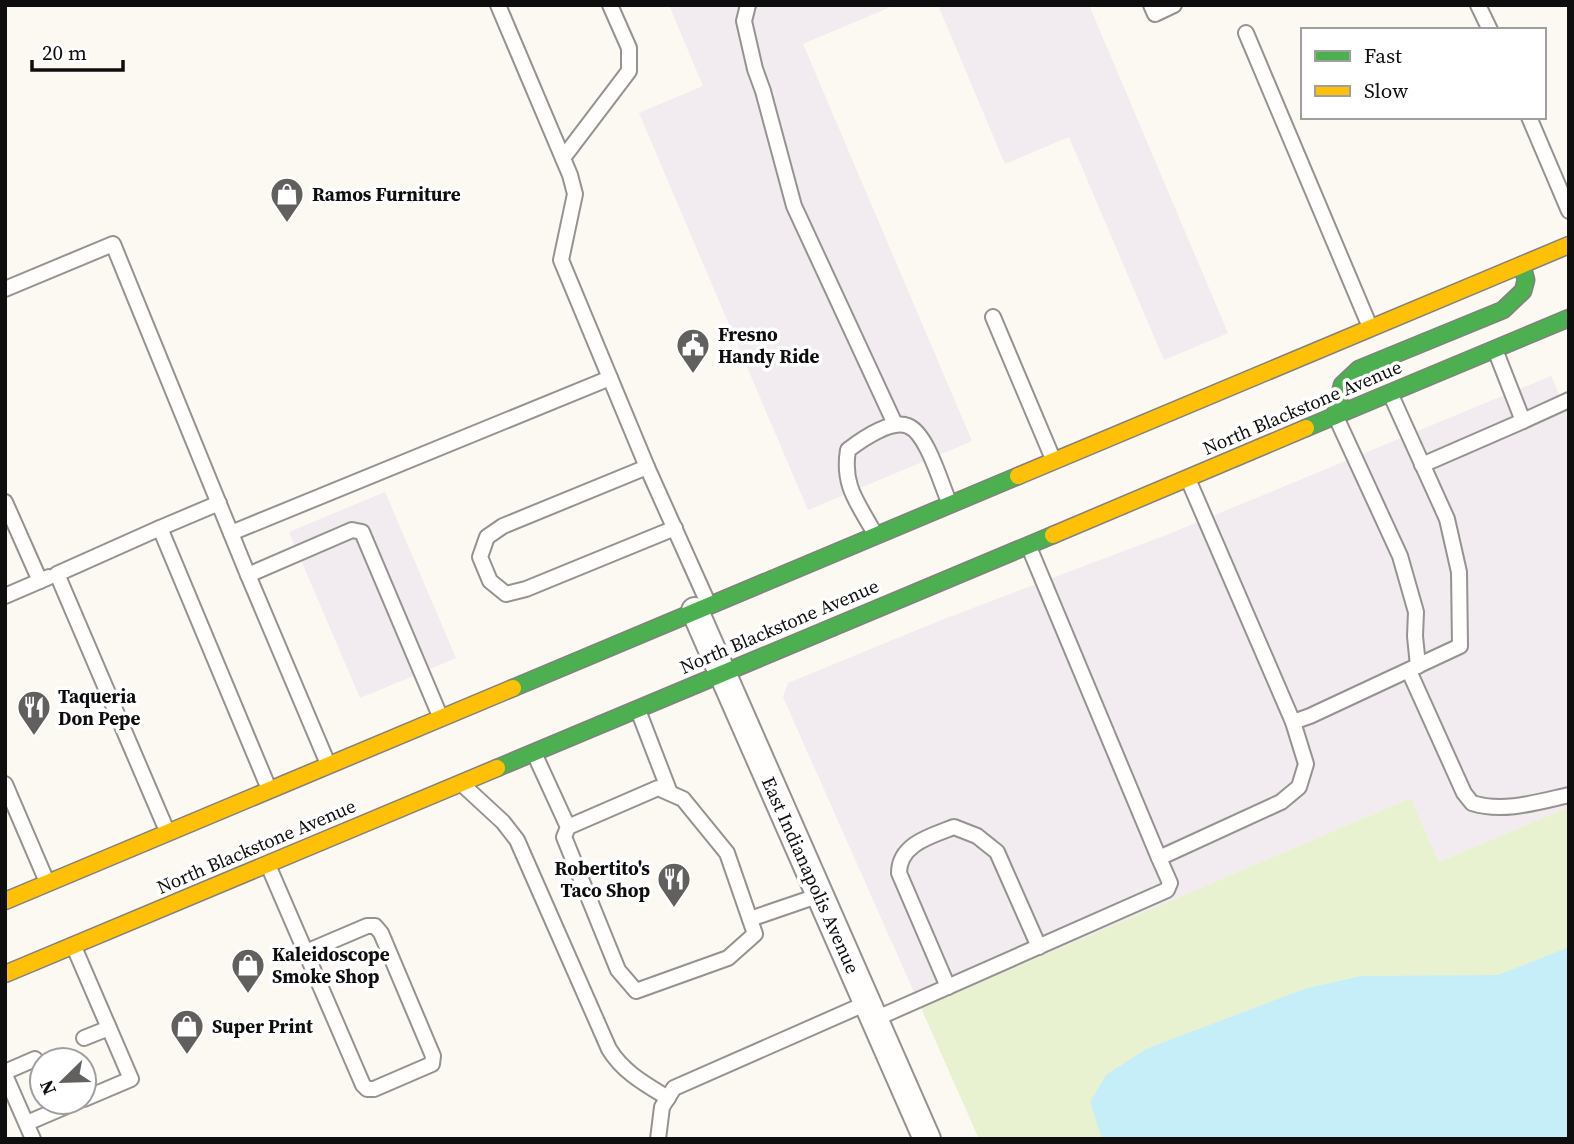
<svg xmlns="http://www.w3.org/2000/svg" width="1574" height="1144" viewBox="0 0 1574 1144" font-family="'Source Serif 4',serif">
<rect width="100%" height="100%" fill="#fcf8f2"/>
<g fill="#f2ebef">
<path d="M669 5H895L803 44 972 441 808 510 639 113 703 86Z"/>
<path d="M938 5H1089L1228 333 1164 360 1069 137 1005 164Z"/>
<path d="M1551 376 1569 417V807L1439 862 1411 798 921 1008 783 697 788 683 939 621 1169 534Z"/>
<path d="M385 492 456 658 360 698 289 532Z"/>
</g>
<path fill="#e9f2d0" d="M1411 798 1439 862 1569 807V1139H979L921 1008Z"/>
<path fill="#c6eef8" d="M1569 947V1139H1102L1090 1102 1106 1075 1146 1049 1304 989 1361 976 1498 975Z"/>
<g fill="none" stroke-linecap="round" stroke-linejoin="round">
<defs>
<g id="lane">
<path d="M498 5 570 175 575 194 561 260 647 467 708 603"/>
<path d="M748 5 744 21 755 69 763 91 794 206 895 424"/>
<path d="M1151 5 1155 14 1174 5"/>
<path d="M1478 5 1490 30"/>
<path d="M1246 33 1370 327"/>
<path d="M1529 117 1569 211"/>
<path d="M563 158 629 71V48L610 5"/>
<path d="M5 289 113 244 248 575"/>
<path d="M993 317 1053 459"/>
<path d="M1336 417 1400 556 1416 612 1415 636 1418 666"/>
<path d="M1523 421 1569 400"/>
<path d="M1422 465 1523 421 1496 352"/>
<path d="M647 467 503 526 487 537 480 557 490 581 506 594 526 589 675 528"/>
<path d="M1188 479 1293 722 1310 716 1460 646 1459 572 1447 519 1390 393"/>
<path d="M5 502 40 581"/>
<path d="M160 528 219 503"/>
<path d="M231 533 610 378"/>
<path d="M875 534C858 503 842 486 848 450 861 440 891 419 908 426 927 433 941 484 949 502"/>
<path d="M1029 547 1159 858 1281 802 1299 787 1306 764 1293 722"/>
<path d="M5 596 49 577"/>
<path d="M1409 671 1464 793 1472 803C1503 813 1538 802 1569 795"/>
<path d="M638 710 670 793"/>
<path d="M534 753 568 827 564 837 618 970 636 991 728 958 755 934 727 853 683 799 658 788 568 827"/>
<path d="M328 764 248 575 352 530 362 532 440 716"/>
<path d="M5 784 47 882"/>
<path d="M464 786 503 822 517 840 609 1049C623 1072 645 1084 668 1098"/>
<path d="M167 831 57 574 160 528 269 789"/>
<path d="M268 865 363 1085 367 1089H374L432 1064 433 1056 381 933 375 926H367L306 952"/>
<path d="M750 919 820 895"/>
<path d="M74 947 131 1079 84 1099"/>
<path d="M948 987 899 873C899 844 931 836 954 827L977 836 997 852 1039 947"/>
<path d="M875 1019 1167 890 1170 883 1159 858"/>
<path d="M84 1038 109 1028"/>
<path d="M5 1072 35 1059"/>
<path d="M5 1075 33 1139"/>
<path d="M27 1123 76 1102"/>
<path d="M658 1139 662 1107 674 1088 867 1003"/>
</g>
<path id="street" d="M695 611 927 1139"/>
<g id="fast">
<path d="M1335 416 1342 385 1359 369 1503 310 1523 291 1526 280 1522 265"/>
<path d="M1306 428 1569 318"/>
<path d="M513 688 1018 476"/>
<path d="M497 768 1053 535"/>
</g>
<g id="slow">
<path d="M1018 476 1569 245"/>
<path d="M1053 535 1306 428"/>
<path d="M5 901 513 688"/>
<path d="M5 974 497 768"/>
</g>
</defs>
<use href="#lane" stroke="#959391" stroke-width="18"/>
<use href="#street" stroke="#959391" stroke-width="30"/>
<use href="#fast" stroke="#82817e" stroke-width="19"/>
<use href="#slow" stroke="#82817e" stroke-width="19"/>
<use href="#lane" stroke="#fffefd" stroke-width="14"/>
<use href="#street" stroke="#fffefd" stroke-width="26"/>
<use href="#fast" stroke="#4caf50" stroke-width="16"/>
<use href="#slow" stroke="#ffc107" stroke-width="16"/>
</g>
<defs>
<symbol id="shop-pin" viewBox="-11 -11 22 30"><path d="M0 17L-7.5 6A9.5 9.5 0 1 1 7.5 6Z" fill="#61605e" stroke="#fff"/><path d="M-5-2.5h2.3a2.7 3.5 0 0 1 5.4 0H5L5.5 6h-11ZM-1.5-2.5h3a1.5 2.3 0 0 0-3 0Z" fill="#fff"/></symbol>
<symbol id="civic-pin" viewBox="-11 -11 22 30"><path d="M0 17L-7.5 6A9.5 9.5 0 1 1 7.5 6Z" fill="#61605e" stroke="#fff"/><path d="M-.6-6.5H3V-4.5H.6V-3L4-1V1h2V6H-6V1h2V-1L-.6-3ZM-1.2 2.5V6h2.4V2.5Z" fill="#fff"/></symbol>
<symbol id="restaurant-pin" viewBox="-11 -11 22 30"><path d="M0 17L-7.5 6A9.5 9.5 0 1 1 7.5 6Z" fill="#61605e" stroke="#fff"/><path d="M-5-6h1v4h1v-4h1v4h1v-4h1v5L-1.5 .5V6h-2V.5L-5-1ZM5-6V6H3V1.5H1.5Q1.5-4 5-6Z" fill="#fff"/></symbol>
</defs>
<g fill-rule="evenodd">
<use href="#shop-pin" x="268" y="175" width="38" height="52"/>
<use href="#civic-pin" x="674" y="326" width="38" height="52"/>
<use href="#restaurant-pin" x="15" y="688" width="38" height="52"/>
<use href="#restaurant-pin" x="655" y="860" width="38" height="52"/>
<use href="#shop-pin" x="229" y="946" width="38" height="52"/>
<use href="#shop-pin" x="168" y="1007" width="38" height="52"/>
</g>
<g text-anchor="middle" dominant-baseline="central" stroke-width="7" stroke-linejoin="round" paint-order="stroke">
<g font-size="19" font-weight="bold" fill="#0e0e0e" stroke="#fff" text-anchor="start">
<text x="312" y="194">Ramos Furniture</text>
<text x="718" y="334">Fresno<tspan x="718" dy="22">Handy Ride</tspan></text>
<text x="58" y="696">Taqueria<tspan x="58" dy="22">Don Pepe</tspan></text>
<text x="650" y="868" text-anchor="end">Robertito's<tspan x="650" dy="22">Taco Shop</tspan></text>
<text x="272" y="954">Kaleidoscope<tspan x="272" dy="22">Smoke Shop</tspan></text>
<text x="212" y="1026">Super Print</text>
</g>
<g font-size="19" fill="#0e0e0e" stroke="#fff">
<text transform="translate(1302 407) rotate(-23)">North Blackstone Avenue</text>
<text transform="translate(779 626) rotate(-23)">North Blackstone Avenue</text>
<text transform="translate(256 846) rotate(-23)">North Blackstone Avenue</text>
<text transform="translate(811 875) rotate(66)">East Indianapolis Avenue</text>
</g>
</g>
<rect width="1574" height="1144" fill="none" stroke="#0e0e0e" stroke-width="14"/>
<rect x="1301" y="28" width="245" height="91" fill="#ffffff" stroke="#9f9f9f" stroke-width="2"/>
<rect x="1315" y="51" width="35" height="10" fill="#4caf50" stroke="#9f9f9f" stroke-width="2"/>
<text x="1364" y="63" font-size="21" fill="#0e0e0e">Fast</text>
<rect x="1315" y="86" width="35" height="10" fill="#ffc107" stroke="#9f9f9f" stroke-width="2"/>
<text x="1364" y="98" font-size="21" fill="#0e0e0e">Slow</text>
<g transform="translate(63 1081) rotate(247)"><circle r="33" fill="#ffffff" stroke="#9f9f9f" stroke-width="2"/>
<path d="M0-5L12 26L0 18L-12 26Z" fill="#61605e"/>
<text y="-10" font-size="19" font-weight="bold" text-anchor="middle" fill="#0e0e0e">N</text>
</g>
<path d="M32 60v10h91v-10" fill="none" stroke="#0e0e0e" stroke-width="3.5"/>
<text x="42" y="60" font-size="21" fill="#0e0e0e" stroke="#ffffff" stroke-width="5" paint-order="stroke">20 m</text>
</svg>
